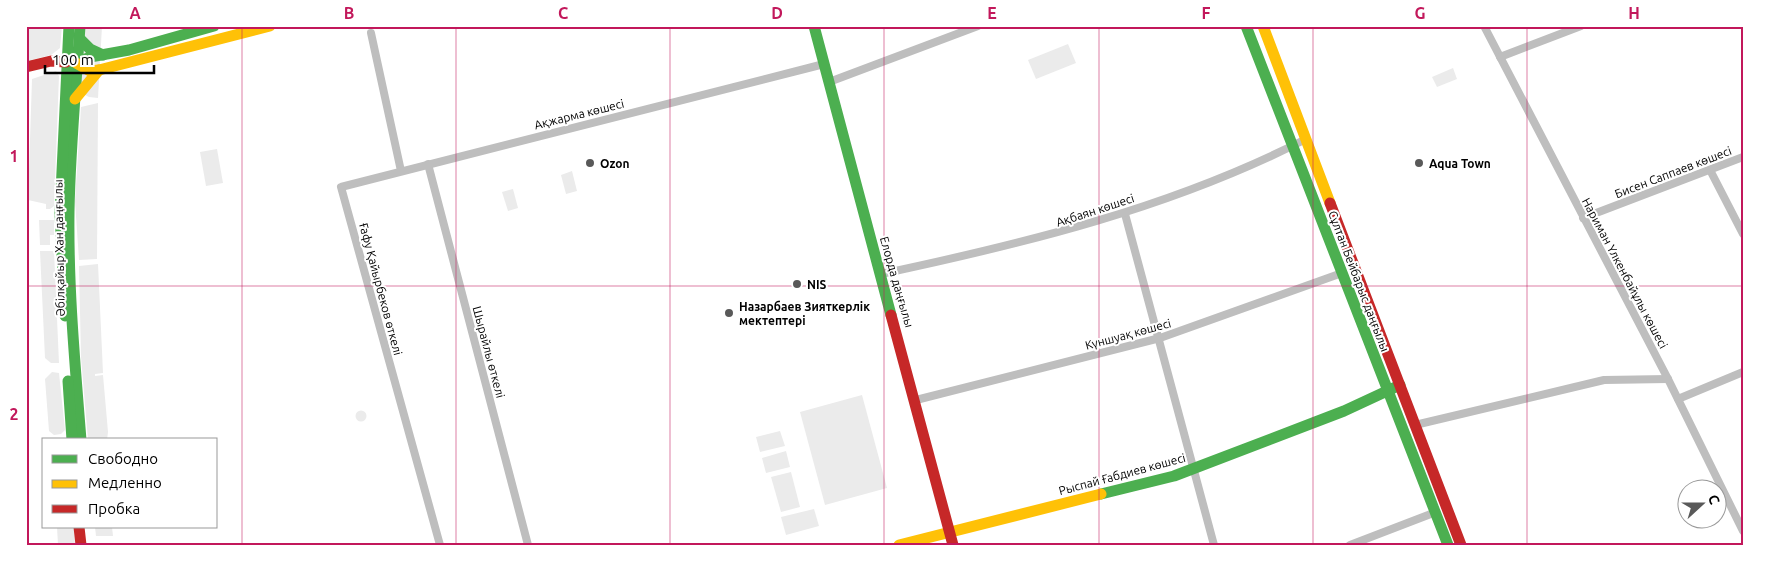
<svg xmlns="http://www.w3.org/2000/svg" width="1769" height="571" viewBox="0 0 1769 571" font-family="Ubuntu,sans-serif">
<rect width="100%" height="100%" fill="#fff"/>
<g fill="#ebebeb">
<path d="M29 26H62L60 48 51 55 27 61Z"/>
<path d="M84 26H102L98 98 89 97 80 92Z"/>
<path d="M1068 44 1076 63 1036 79 1028 60Z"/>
<path d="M1453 68 1457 79 1437 87 1432 77Z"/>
<path d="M56 71 59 76 54 206 50 209H46V204L28 200 32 79Z"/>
<path d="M98 103 97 259 79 260 75 201 81 107Z"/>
<path d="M217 149 223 183 206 186 200 152Z"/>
<path d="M572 171 577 191 566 194 561 175Z"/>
<path d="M513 189 518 208 508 211 502 192Z"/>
<path d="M39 220H54V235H50V245H40Z"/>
<path d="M40 251H54L59 363H51L45 358Z"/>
<path d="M98 264 103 373 95 374V376L103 375 108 432 107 440H88L81 357 79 266Z"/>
<path d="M52 372 59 373 65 430 61 434 54 435 49 431 45 379Z"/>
<path d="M862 395 887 488 825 505 800 412Z"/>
<circle cx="361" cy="416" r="5.5"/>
<path d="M780 431 785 446 760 452 756 437Z"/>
<path d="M786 451 790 467 766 473 762 458Z"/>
<path d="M791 472 800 507 781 512 771 477Z"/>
<path d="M814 509 819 526 786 535 781 517Z"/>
<path d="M57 527H74L75 545H58Z"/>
<path d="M95 527H112L113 536H96Z"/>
</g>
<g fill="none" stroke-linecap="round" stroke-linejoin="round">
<g stroke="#bebebe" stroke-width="8">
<path d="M1484 26 1668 379 1743 531"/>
<path d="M371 33 401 171"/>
<path d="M1500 57 1581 26"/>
<path d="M829 82 978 26"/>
<path d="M428 164 528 545"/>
<path d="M1710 170 1743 234"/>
<path d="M1125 214 1214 545"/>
<path d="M1583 218 1743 157"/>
<path d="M881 274C1027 243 1173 207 1306 139"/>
<path d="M1678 399 1743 372"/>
<path d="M916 400 1160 338 1342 273"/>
<path d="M1415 425 1604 380 1668 379"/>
<path d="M440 545 341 187 824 64"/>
<path d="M1350 545 1436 512"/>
</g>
<g stroke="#4caf50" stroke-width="11">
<path d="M80 26C76 88 70 150 69 212 68 288 75 364 81 440"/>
<path d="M814 26 891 315"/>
<path d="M1246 26 1448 545"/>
<path d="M79 38 90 49 103 55"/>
<path d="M76 63 90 57 129 50 214 26"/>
<path d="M65 316 60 213 69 26"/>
<path d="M68 381 72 440"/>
<path d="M1101 494 1174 476 1344 411 1400 385"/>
</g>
<g stroke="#ffc107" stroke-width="11">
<path d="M1263 26 1330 203"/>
<path d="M76 63 90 71 99 70 270 26"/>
<path d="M75 99 99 70"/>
<path d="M899 545 1101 494"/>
</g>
<g stroke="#c62828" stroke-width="11">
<path d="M26 67 51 61 66 62"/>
<path d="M1330 203 1461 545"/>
<path d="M891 315 953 545"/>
<path d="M79 527 81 545"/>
</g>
</g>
<path fill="none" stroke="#c2185b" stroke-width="1" stroke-opacity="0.55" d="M242 26V545M456 26V545M670 26V545M884 26V545M1099 26V545M1313 26V545M1527 26V545M26 286H1743"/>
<g fill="#595959" stroke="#fff" stroke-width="2">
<circle cx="590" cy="163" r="5"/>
<circle cx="1419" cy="163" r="5"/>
<circle cx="797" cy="284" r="5"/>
<circle cx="729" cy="313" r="5"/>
</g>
<g text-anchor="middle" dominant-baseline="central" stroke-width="4" stroke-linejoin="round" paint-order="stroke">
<g font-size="12" fill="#000" stroke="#fff">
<text transform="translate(579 114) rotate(-14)">Ақжарма көшесі</text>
<text transform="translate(1673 172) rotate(-21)">Бисен Саппаев көшесі</text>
<text transform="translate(1095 210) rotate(-18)">Ақбаян көшесі</text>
<text transform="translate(59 248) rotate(-91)">Әбілқайыр Хан даңғылы</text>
<text transform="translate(1625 273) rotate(62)">Нариман Үлкенбайұлы көшесі</text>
<text transform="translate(1359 281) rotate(69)">Сұлтан Бейбарыс даңғылы</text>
<text transform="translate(897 282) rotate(74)">Елорда даңғылы</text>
<text transform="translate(381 289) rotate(75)">Ғафу Қайырбеков өткелі</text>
<text transform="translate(1128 334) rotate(-15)">Күншуақ көшесі</text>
<text transform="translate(489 352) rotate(75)">Шырайлы өткелі</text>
<text transform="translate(1122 474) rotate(-15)">Рыспай Ғабдиев көшесі</text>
</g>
<g font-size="12" font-weight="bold" fill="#000" stroke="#fff" text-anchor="start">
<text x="600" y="163">Ozon</text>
<text x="1429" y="163">Aqua Town</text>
<text x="807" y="284">NIS</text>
<text x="739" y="306">Назарбаев Зияткерлік<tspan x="739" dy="14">мектептері</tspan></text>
</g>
</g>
<rect width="1769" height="571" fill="none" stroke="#ffffff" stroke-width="55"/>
<rect x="42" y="438" width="175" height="90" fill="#ffffff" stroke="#999999"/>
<rect x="52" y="455" width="25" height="8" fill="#4caf50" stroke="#999999"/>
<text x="88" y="464" font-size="15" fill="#000000">Свободно</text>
<rect x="52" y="480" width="25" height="8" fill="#ffc107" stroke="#999999"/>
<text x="88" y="488" font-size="15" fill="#000000">Медленно</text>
<rect x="52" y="505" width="25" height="8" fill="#c62828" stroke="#999999"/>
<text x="88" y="514" font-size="15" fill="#000000">Пробка</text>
<g transform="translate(1702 504) rotate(69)"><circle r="24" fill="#ffffff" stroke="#999999"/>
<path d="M0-4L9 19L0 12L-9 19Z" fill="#595959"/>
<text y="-8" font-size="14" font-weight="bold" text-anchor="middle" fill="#000000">С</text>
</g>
<path d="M45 65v8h109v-8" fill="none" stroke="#000000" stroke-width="2.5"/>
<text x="52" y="65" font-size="15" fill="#000000" stroke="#ffffff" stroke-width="4" paint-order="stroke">100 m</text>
<rect x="28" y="28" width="1714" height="516" fill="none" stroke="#c2185b" stroke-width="2"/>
<g font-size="16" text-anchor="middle" font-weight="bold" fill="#c2185b">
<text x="135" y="19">A</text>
<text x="349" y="19">B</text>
<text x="563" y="19">C</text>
<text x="777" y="19">D</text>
<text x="992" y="19">E</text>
<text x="1206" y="19">F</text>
<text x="1420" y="19">G</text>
<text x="1634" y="19">H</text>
<text x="14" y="162">1</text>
<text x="14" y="420">2</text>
</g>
</svg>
